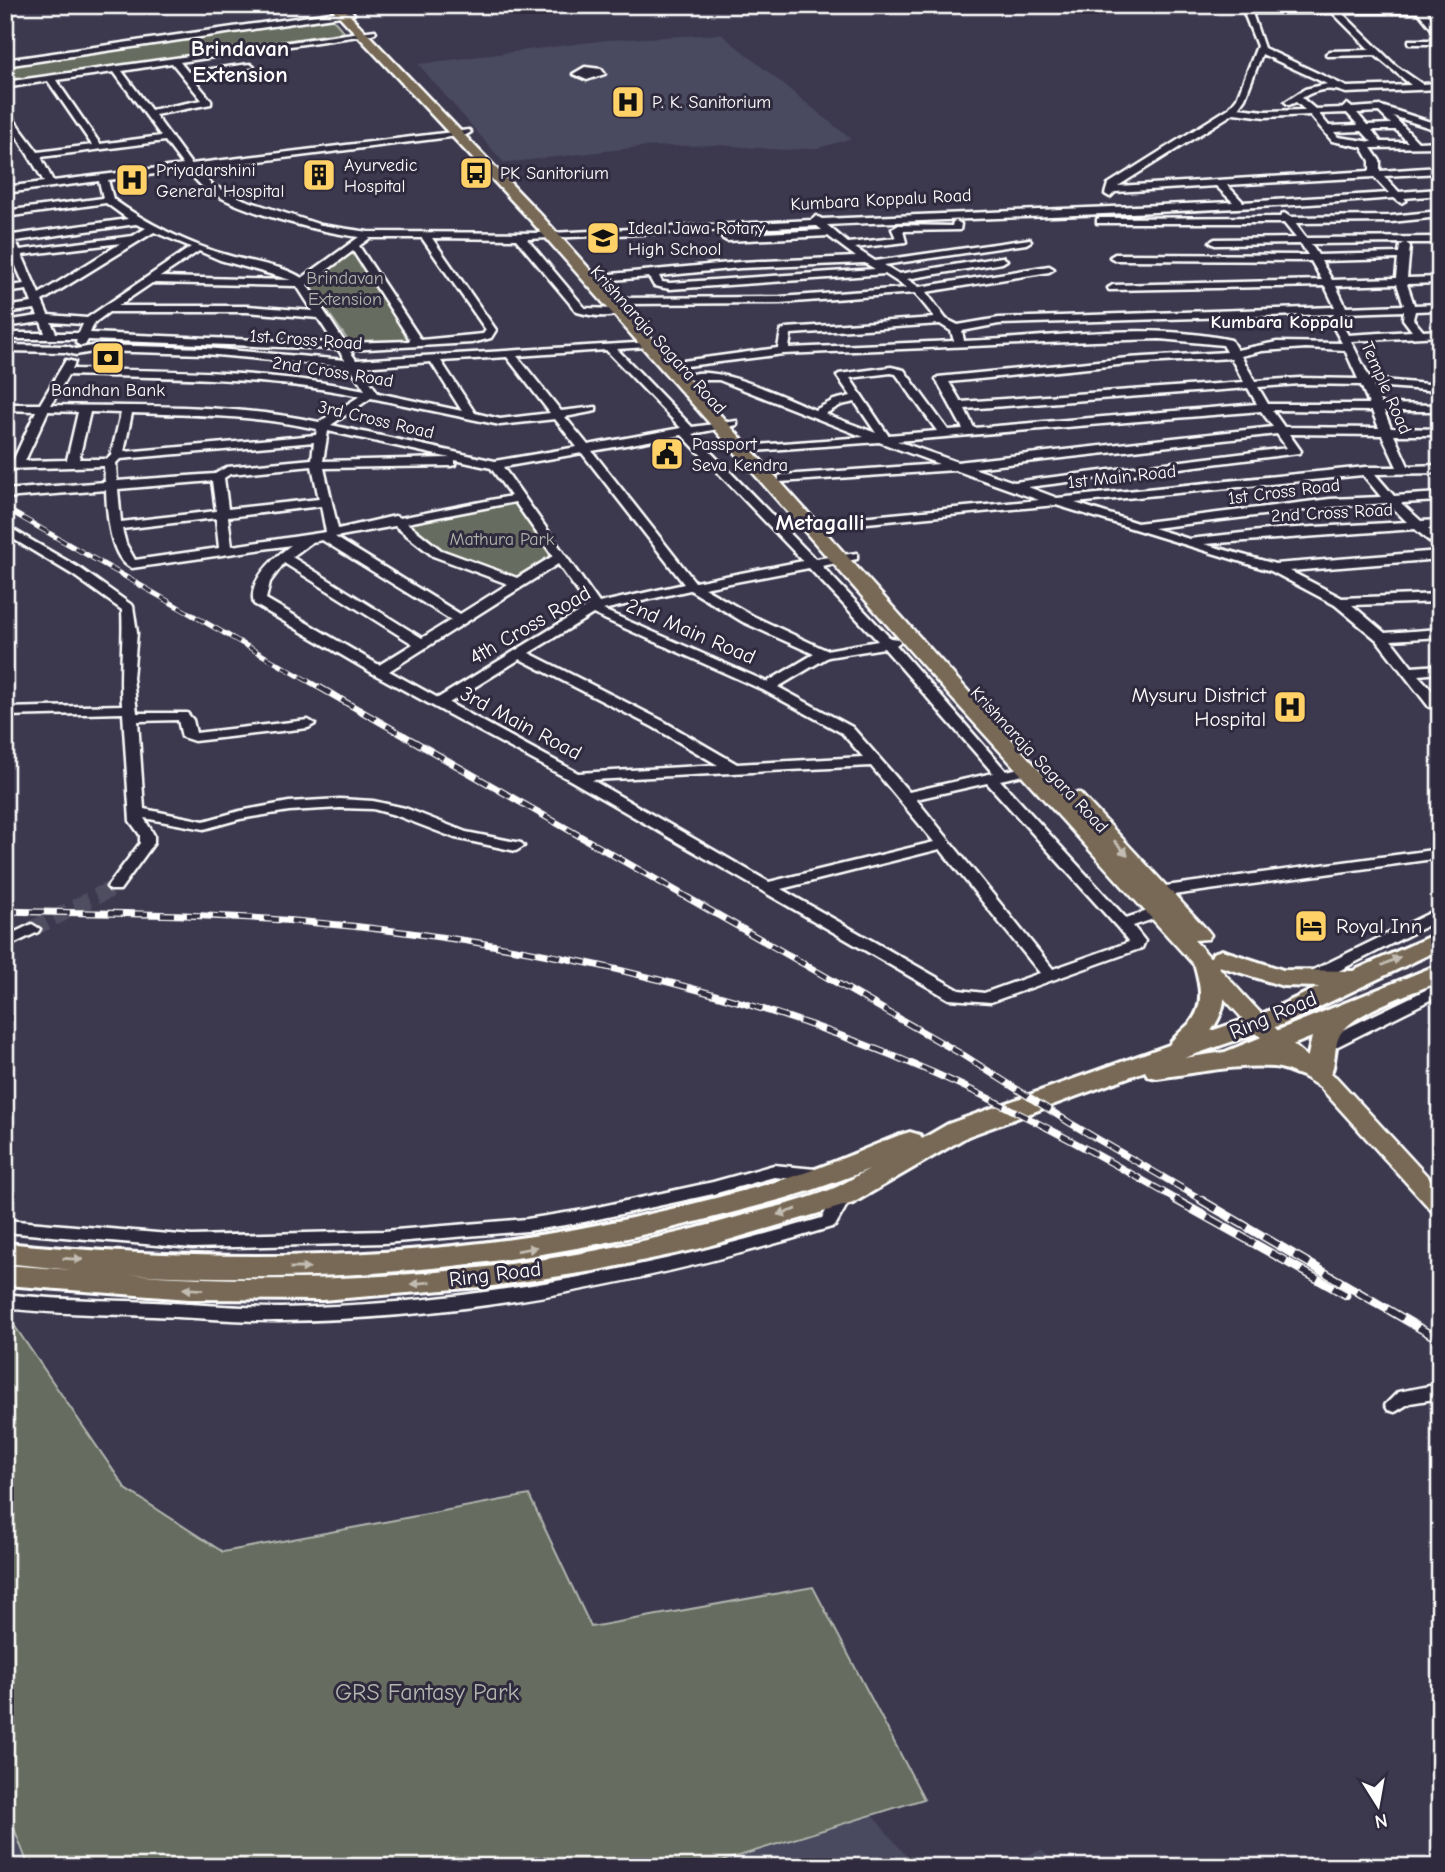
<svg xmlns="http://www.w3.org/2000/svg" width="1445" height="1872" viewBox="0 0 1445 1872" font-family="'Comic Neue',sans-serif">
<rect width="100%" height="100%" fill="#3c394f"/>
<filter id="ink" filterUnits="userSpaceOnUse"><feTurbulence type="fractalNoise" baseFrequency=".0143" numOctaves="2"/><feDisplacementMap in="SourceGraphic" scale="14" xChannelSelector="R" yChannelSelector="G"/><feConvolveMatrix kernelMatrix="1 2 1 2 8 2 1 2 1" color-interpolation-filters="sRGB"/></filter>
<g filter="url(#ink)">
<g fill="#49485f">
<path d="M721 34 851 139 818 148 784 150 718 145 640 147 504 163 418 64 607 40Z"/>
<path d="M5 1805H7L29 1867H5Z"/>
<path d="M872 1815 916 1867H703Z"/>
<path d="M1041 1850 1062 1867H998Z"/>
</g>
<g fill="#666c5f" stroke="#b2b6af" stroke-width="2">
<path d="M331 17 344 32 5 83V65Z"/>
<path d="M351 249 414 342 352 346 308 284Z"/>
<path d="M519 498 558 558 518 583 437 553 395 520Z"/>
<path d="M5 1312 126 1489 223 1552 529 1495 591 1627 813 1587 924 1799 703 1867H29L5 1805Z"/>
</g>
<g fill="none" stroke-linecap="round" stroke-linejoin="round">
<path stroke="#504d61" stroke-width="16" stroke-dasharray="16 8" stroke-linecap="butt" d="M32 929 115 887"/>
<defs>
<g id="minor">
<path d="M1147 5H1188L1150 9Z"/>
<path d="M1241 5H1249L1250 9 1416 8 1414 5 1440 8V12H1427L1440 31V39L1419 13H1342L1396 66 1422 84 1440 83V89L1346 93C1330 87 1317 89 1302 98L1315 109 1343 108 1347 104 1352 108 1381 106 1440 125V131L1393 116 1418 142 1440 141V147L1371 148 1380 161V171L1440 167V173L1384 176 1399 192 1440 189V195L1404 198 1406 200 1401 203 1394 198C1206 213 1017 216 827 225L848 243 896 238 892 229 899 225 952 226 953 222 956 221 961 224 960 230 903 231 906 242 855 248 875 261 1030 239 1031 241 1026 244 884 265 899 274 1002 257 1007 260 1002 263 907 279 919 287 1049 266 1054 269 1049 272 926 292 946 319 958 325 999 318 1335 307 1325 286 1109 290 1108 288 1113 285 1322 280 1311 261 1115 260 1110 257 1115 254 1308 255 1301 244 1215 245 1210 242 1215 239 1296 238 1284 223H1097V219L1100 218 1280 217 1284 213 1290 217 1391 216 1440 211V217L1391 222 1295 223 1306 238 1440 237V243H1406L1410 246 1407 278 1440 277V283L1407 284 1414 305 1440 304V310L1415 311 1413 319 1423 331 1440 330V336L1351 341 1370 379 1440 385V391L1373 386 1381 404 1440 405V411H1384L1391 428 1440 429V435H1394L1408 466 1440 465V473L1375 474 1394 496 1440 493V501L1401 503 1421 521 1440 520V528H1428L1440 539V550L1415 529 1204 544 1275 564 1440 551V559L1290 571 1342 598 1440 594V602L1352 605 1385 633 1440 629V637L1391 640 1412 667 1440 665V673L1418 675 1440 699V707H1429L1377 640 1335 605 1271 571 1056 505 804 529V523L808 522 1039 500 955 470 779 482V476L783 475 939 464 879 442 753 451 751 449 757 445 864 437 719 380H691L685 377C710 360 788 399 815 410L834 400 851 396 837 376 839 374 891 367 904 370 948 430 963 429 936 379 938 377 1128 358 1227 352 1223 345 1160 339 1094 341 783 354 679 367 674 364 675 362 778 348 781 331 786 328 935 318 915 293 780 303 620 304 615 301 620 298 780 297 907 288 885 274 670 289 654 286 649 277 600 281 595 278 600 275 740 262 856 257 828 236 727 241 722 238 727 235 822 230 817 226 527 239 585 308 617 309 622 312C610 319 591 316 577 312L516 239 432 238 496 330 491 338 472 343 349 350 356 360 652 342V346L648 347 617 349 692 427 737 421V425L693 434 815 559 857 553V559L822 566 890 638 898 639 900 642 896 645 1006 771 1028 766 1035 770 1033 773 1000 780 1126 918 1160 907 1165 909 1168 912 1165 915 1133 926 1145 941 1142 948 991 1002 949 999 570 780 374 674 254 604C247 580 275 557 291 545L132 568C109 559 107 511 106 490L5 498V490L105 482 104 466 5 469V461H13L36 411 5 410V404H40L66 360 75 362 72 369C170 371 268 370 365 390L350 367 205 354 98 351 76 355 65 352 5 351V345L66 346 76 349 98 345 205 348 345 360 338 349 88 340 85 345 81 346 76 343 77 339H5V333H45L41 322 5 327V321L38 316 35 309 5 313V307L32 303 27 290 5 293V287L24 284 5 242V224L8 225 13 235 128 219 106 203 5 217V211L103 198 99 181 5 193V187L44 182C36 165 5 122 5 108L38 152 92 145 48 81 5 88V82L375 30 376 32 372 34 180 62 188 72 250 64 254 67 192 77 211 100V104L155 115 191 164 469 130 471 132 466 135 196 169 212 185 245 200 321 225 368 232 551 233 812 220 816 216 822 219 1233 202 1216 186 1115 192 1110 197 1105 194 1108 184 1229 108 1237 98 1257 46ZM1252 13H1333L1370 50 1330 51 1326 54 1327 56 1375 55 1411 85 1347 87 1264 48ZM1262 54 1327 84 1305 89 1285 102 1289 105 1296 102 1305 110 1265 111 1238 108 1245 98ZM172 63 202 100 151 110 122 71ZM114 72 161 136 100 144 56 80ZM1379 112 1391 124 1367 125 1357 113ZM1234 113 1265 117 1310 115 1332 141 1362 147 1370 161V171L1118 186ZM1347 113 1358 125 1329 126 1319 114ZM1372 130H1396L1408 142H1381ZM1362 131 1372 142 1338 137 1334 132ZM165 141 183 165 53 181 41 157ZM187 170C193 176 199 185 206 189 242 213 317 231 359 237L302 278C282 265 253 263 230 256 190 245 146 223 113 199L108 180ZM1374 177 1389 193 1243 202 1227 185ZM136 224 146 228 133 236 20 250 16 241ZM154 232 191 247 87 318 48 315 42 301ZM370 238H422L486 330 483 334 421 340 359 246ZM121 243 39 294 22 255ZM1404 243 1400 246 1399 253 1318 255 1311 244ZM199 251 220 260 291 280 160 277ZM353 251 411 341 345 343 307 285ZM1398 259 1396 278 1332 280 1321 261ZM865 263 875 269 670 283 662 282 659 276 740 268ZM152 283 297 286 313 311 247 306H118ZM1397 284 1404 305 1346 307 1336 286ZM1404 311 1403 319 1412 331 1348 335 1340 321 1345 313ZM109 312H247L318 318 334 343 90 333 94 323ZM1334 314 1330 321 1342 343 1277 342 1237 350 1231 340C1145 321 1052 338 964 341L962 331 999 324ZM51 322 83 324 79 333H56ZM940 324 951 331 954 341 789 348 791 334ZM1306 348 1345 350 1358 379 1300 378 1255 381 1241 356 1262 351ZM606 350 607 351 681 428 588 445 565 417 596 411V407L561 411 517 356ZM507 357 550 413 500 419 475 413 441 361ZM1231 358 1244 382 961 402 949 382 1128 364ZM431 362 462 411 378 393 360 367ZM891 373 896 374 937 431 888 435 850 378ZM68 375C165 378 264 376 360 396L319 422C231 403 140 407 51 405ZM1300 384 1361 385 1369 404H1268L1258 387ZM1248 388 1257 404 974 428 965 409ZM371 398 500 425 555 419 577 447 495 461 331 425ZM855 402 876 433 825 414 841 405ZM1272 410 1372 411 1379 428 1284 427ZM48 411 78 412 67 460 25 461ZM1261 411 1273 427 957 462 897 441ZM90 412 121 413 111 455 107 459H79ZM132 413C194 415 255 415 317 429L316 435 124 452ZM328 431 450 458 323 461ZM1277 434 1287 448 1014 482 973 468ZM1289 434 1382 435 1397 467H1366L1057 498 1028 487 1299 453 1301 451ZM682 435 803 561 695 582 592 451ZM314 442 312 459 227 467 215 474 117 481 116 463 120 459ZM582 453 684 584 599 603 503 467ZM455 460 491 468 511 496 400 518 395 516 338 529 324 468 451 466 455 465ZM312 466 319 499 228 509 224 478 230 474ZM1363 475 1381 497 1330 499 1137 523 1075 503ZM212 481 216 511 121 522 118 489ZM515 502 553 556 517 578 441 550 407 523ZM1388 503 1407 522 1278 529 1189 539 1153 528 1330 507ZM321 506 326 532 232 546 228 517ZM216 518 219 548 135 560 126 544 122 529ZM395 526 433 556 508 584 460 614 335 537ZM322 540 451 620 422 638 292 557 312 542ZM284 563 413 644 379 665 266 599 270 582ZM558 564 588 606 438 698 389 671ZM809 568 878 641 826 650 753 616 704 588ZM690 590 743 622 814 654 767 682 603 610ZM593 614 763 690 842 733 863 757 737 764 663 721 529 653ZM884 648 993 773 909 792 852 727 778 687 828 657ZM520 659 653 727 718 765 578 773 449 703ZM871 766 934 842 769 882 592 780ZM987 783 1117 927 1129 942 1053 969 916 799ZM940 849 1040 973 984 993 959 990 781 889Z"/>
<path d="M351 10 354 14 5 66V60Z"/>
<rect x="1409" y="40" width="31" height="4"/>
<path d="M585 67 601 69 605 74 587 80 573 74Z"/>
<path d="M5 525 81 569 133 606 137 633 133 678 137 713H187L193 720 196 733 308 720 315 724 308 728 194 741 182 737 178 720 138 721 144 809 204 821 240 811 289 802 340 799 373 801 405 808 466 832 521 843 524 846 516 851 455 838 395 815 373 809 340 808 289 811 240 819 204 829 144 818 154 835V843L120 890H110L107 887 140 843V835L130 821 123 713 5 716V708L122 705C119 673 124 642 122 610L73 575 5 534Z"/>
<path d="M1440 849V858L1151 898 1143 893 1151 888Z"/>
<path d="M1440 908V919L1313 984 1307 985 1299 980 1301 976Z"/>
<path d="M32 924 40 929 38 932 5 948V937Z"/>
<path d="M1440 983V995L1326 1052H1314L1312 1048 1314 1044Z"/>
<path d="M774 1165 825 1170 831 1172 834 1176 831 1180 825 1182 774 1177 713 1194 584 1222 527 1231 384 1243 192 1248 5 1232V1220L192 1236 384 1231 527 1219 584 1210 713 1182Z"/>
<path d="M843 1190 849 1192 852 1196 835 1226C655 1281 469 1319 280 1321 237 1322 195 1317 153 1316 104 1314 54 1314 5 1308V1294C54 1300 104 1300 153 1302 196 1304 238 1308 280 1308 464 1305 647 1270 822 1218L837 1192Z"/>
<path d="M1440 1384V1398L1410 1403 1395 1412 1388 1410 1385 1405 1398 1392Z"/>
</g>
<path id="major" d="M329 5H340L541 215 1065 799 1066 793H1080L1208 931 1211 935 1208 939 1194 940C1238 987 1281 1043 1336 1077L1440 1190V1213L1432 1211 1320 1087 1302 1076 1252 1029 949 695 531 221Z"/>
<path id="highway" d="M1440 932V949L1284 1024 1184 1058 1225 1052 1440 964V981C1411 994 1359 1009 1341 1033 1333 1044 1336 1069 1330 1073 1309 1087 1295 1069 1274 1067 1235 1064 1196 1073 1157 1078L1148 1076 1145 1071 968 1136 853 1203 698 1249 594 1271 493 1286 322 1300 189 1299 5 1285V1265L73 1270 5 1263V1243C243 1266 467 1262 700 1202 735 1193 772 1184 807 1172 839 1161 869 1147 900 1135L910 1132 920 1135 922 1139 948 1124 1169 1045C1174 1037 1182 1031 1189 1024 1206 1006 1200 984 1194 963L1197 958 1211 957 1213 953 1222 950 1283 970 1353 971ZM1219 966 1283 986 1319 987 1266 1012 1211 1031C1227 1009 1227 991 1219 966ZM1312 1037 1307 1060 1277 1051ZM869 1169C857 1175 845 1184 832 1189 804 1201 771 1208 741 1216 548 1273 328 1289 128 1274 323 1285 517 1269 707 1219 762 1205 817 1191 869 1169Z"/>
</defs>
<use href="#minor" stroke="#fff" stroke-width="5"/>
<use href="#major" stroke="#fff" stroke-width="5"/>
<use href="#highway" stroke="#fff" stroke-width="6"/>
<use href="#minor" fill="#2f2a3d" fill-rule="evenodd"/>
<use href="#major" fill="#776954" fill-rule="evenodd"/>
<use href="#highway" fill="#776954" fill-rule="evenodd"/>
<defs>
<path id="rail-far2" d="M5 508 322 689"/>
<g id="rail-far1">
<path d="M319 687 963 1055 1070 1123 1204 1201"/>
<path d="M5 911C101 914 198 913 295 921 512 938 733 985 934 1073 1018 1110 1099 1155 1179 1201"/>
</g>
<g id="rail">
<path d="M1176 1200 1346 1295"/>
<path d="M1201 1200 1440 1340"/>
</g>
</defs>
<use href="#rail-far2" stroke="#fff" stroke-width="5"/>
<use href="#rail-far1" stroke="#fff" stroke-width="7"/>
<use href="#rail" stroke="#fff" stroke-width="9"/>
<use href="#rail-far2" stroke="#2f2a3d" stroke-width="3.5" stroke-dasharray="10" stroke-linecap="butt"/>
<use href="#rail-far1" stroke="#2f2a3d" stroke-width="4.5" stroke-dasharray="13" stroke-linecap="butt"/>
<use href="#rail" stroke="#2f2a3d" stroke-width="6" stroke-dasharray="18" stroke-linecap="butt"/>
</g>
<defs><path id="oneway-solid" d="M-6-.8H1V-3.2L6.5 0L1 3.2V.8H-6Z" transform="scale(1.75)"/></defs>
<g fill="#c2bcb2">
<use href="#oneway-solid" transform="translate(1121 848) rotate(47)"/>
<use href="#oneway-solid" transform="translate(1391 961) rotate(-25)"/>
<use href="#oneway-solid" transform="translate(787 1212) rotate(163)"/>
<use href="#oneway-solid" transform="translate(527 1249) rotate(-10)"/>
<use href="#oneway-solid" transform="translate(73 1259) rotate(4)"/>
<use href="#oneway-solid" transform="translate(300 1268)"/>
<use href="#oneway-solid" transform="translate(421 1283) rotate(174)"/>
<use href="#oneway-solid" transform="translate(193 1289) rotate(-177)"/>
</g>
</g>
<defs>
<symbol id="hospital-square" viewBox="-11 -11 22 22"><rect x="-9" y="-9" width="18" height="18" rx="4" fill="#ffd166" stroke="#2f2a3d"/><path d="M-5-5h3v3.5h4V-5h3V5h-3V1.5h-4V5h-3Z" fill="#111"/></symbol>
<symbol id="bus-square" viewBox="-11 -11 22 22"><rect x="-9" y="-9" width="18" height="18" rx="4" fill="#ffd166" stroke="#2f2a3d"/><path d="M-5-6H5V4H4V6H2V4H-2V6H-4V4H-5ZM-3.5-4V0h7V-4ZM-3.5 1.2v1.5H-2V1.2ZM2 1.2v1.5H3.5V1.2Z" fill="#111"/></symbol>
<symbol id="building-square" viewBox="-11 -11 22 22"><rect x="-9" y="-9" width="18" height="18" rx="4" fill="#ffd166" stroke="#2f2a3d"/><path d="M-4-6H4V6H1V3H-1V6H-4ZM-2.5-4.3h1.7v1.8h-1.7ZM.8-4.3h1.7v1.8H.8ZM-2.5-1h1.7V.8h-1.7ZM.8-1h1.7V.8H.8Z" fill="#111"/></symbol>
<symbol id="school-square" viewBox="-11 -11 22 22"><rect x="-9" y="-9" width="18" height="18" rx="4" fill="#ffd166" stroke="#2f2a3d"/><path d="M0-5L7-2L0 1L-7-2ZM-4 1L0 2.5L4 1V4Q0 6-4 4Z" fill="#111"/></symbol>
<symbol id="bank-square" viewBox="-11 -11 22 22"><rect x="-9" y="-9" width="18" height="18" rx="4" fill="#ffd166" stroke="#2f2a3d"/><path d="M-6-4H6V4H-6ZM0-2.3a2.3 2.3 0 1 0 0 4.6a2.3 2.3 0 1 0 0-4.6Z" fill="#111"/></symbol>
<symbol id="civic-square" viewBox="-11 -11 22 22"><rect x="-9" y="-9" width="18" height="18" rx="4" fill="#ffd166" stroke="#2f2a3d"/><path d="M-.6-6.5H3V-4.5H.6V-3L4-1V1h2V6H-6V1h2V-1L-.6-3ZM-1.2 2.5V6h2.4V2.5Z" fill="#111"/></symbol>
<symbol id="hotel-square" viewBox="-11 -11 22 22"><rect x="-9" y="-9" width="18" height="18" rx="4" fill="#ffd166" stroke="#2f2a3d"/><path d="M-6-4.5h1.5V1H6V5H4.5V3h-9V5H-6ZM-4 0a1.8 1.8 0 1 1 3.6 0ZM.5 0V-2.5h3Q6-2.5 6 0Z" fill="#111"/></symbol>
</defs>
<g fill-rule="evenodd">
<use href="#hospital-square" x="609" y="83" width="38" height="38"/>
<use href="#bus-square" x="457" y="154" width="38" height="38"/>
<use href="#building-square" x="300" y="156" width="38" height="38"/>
<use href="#hospital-square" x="113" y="161" width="38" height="38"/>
<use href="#school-square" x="584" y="219" width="38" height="38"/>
<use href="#bank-square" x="89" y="339" width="38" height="38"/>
<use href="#civic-square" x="648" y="435" width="38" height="38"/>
<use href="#hospital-square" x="1271" y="688" width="38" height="38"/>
<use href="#hotel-square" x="1292" y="907" width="38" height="38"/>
</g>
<g text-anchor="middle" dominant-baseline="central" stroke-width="6" stroke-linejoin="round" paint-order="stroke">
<g font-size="18" fill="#fff" stroke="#2f2a3d" text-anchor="start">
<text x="652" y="102">P. K. Sanitorium</text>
<text x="344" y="165">Ayurvedic<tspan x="344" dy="21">Hospital</tspan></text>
<text x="156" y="170">Priyadarshini<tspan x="156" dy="21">General Hospital</tspan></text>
<text x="500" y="173">PK Sanitorium</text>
<text x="628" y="228">Ideal Jawa Rotary<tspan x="628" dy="21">High School</tspan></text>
<text x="108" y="390" text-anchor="middle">Bandhan Bank</text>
<text x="692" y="444">Passport<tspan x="692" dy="21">Seva Kendra</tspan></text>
</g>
<g font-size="18" fill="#fff" stroke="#2f2a3d">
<text transform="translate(881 200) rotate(-3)">Kumbara Koppalu Road</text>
<text transform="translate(306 340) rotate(4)">1st Cross Road</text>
<text transform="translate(658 340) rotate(48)">Krishnaraja Sagara Road</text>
<text transform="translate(333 372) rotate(9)">2nd Cross Road</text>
<text transform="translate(1386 388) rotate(66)">Temple Road</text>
<text transform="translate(376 420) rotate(13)">3rd Cross Road</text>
<text transform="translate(1122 477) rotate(-6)">1st Main Road</text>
<text transform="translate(1284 492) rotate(-7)">1st Cross Road</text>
<text transform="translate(1332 513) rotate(-3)">2nd Cross Road</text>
<text transform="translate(1039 760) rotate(47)">Krishnaraja Sagara Road</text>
</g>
<g font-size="18" fill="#b2b6af" stroke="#2f2a3d">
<text x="345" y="278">Brindavan<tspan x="345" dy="21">Extension</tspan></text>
<text x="502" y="539">Mathura Park</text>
</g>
<g font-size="19" font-weight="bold" fill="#fff" stroke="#2f2a3d">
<text x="1282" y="322">Kumbara Koppalu</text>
</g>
<g font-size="21" fill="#fff" stroke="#2f2a3d">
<text transform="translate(530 625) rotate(-30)">4th Cross Road</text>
<text transform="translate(691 631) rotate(23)">2nd Main Road</text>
<text transform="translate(521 723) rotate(28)">3rd Main Road</text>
<text transform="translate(1273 1015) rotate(-23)">Ring Road</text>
<text transform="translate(495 1274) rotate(-7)">Ring Road</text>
</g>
<g font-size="21" fill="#fff" stroke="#2f2a3d" text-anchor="end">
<text x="1266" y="695">Mysuru District<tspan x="1266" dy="24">Hospital</tspan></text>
<text x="1336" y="926" text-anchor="start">Royal Inn</text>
</g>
<g font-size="23" font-weight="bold" fill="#fff" stroke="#2f2a3d">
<text x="240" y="48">Brindavan<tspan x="240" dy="26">Extension</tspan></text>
<text x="820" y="522">Metagalli</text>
</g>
<g font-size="24" fill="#b2b6af" stroke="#2f2a3d">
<text x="427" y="1692">GRS Fantasy Park</text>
</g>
</g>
<rect width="1445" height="1872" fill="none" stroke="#2f2a3d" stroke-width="28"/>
<rect x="14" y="14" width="1417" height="1844" fill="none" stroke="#fff" stroke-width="2.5" filter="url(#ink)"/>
<g transform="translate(1378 1805) rotate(169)" stroke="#2f2a3d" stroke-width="5" paint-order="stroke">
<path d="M0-5L12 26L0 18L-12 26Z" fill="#ffffff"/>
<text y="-10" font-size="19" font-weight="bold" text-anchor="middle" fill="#ffffff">N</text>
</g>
</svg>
